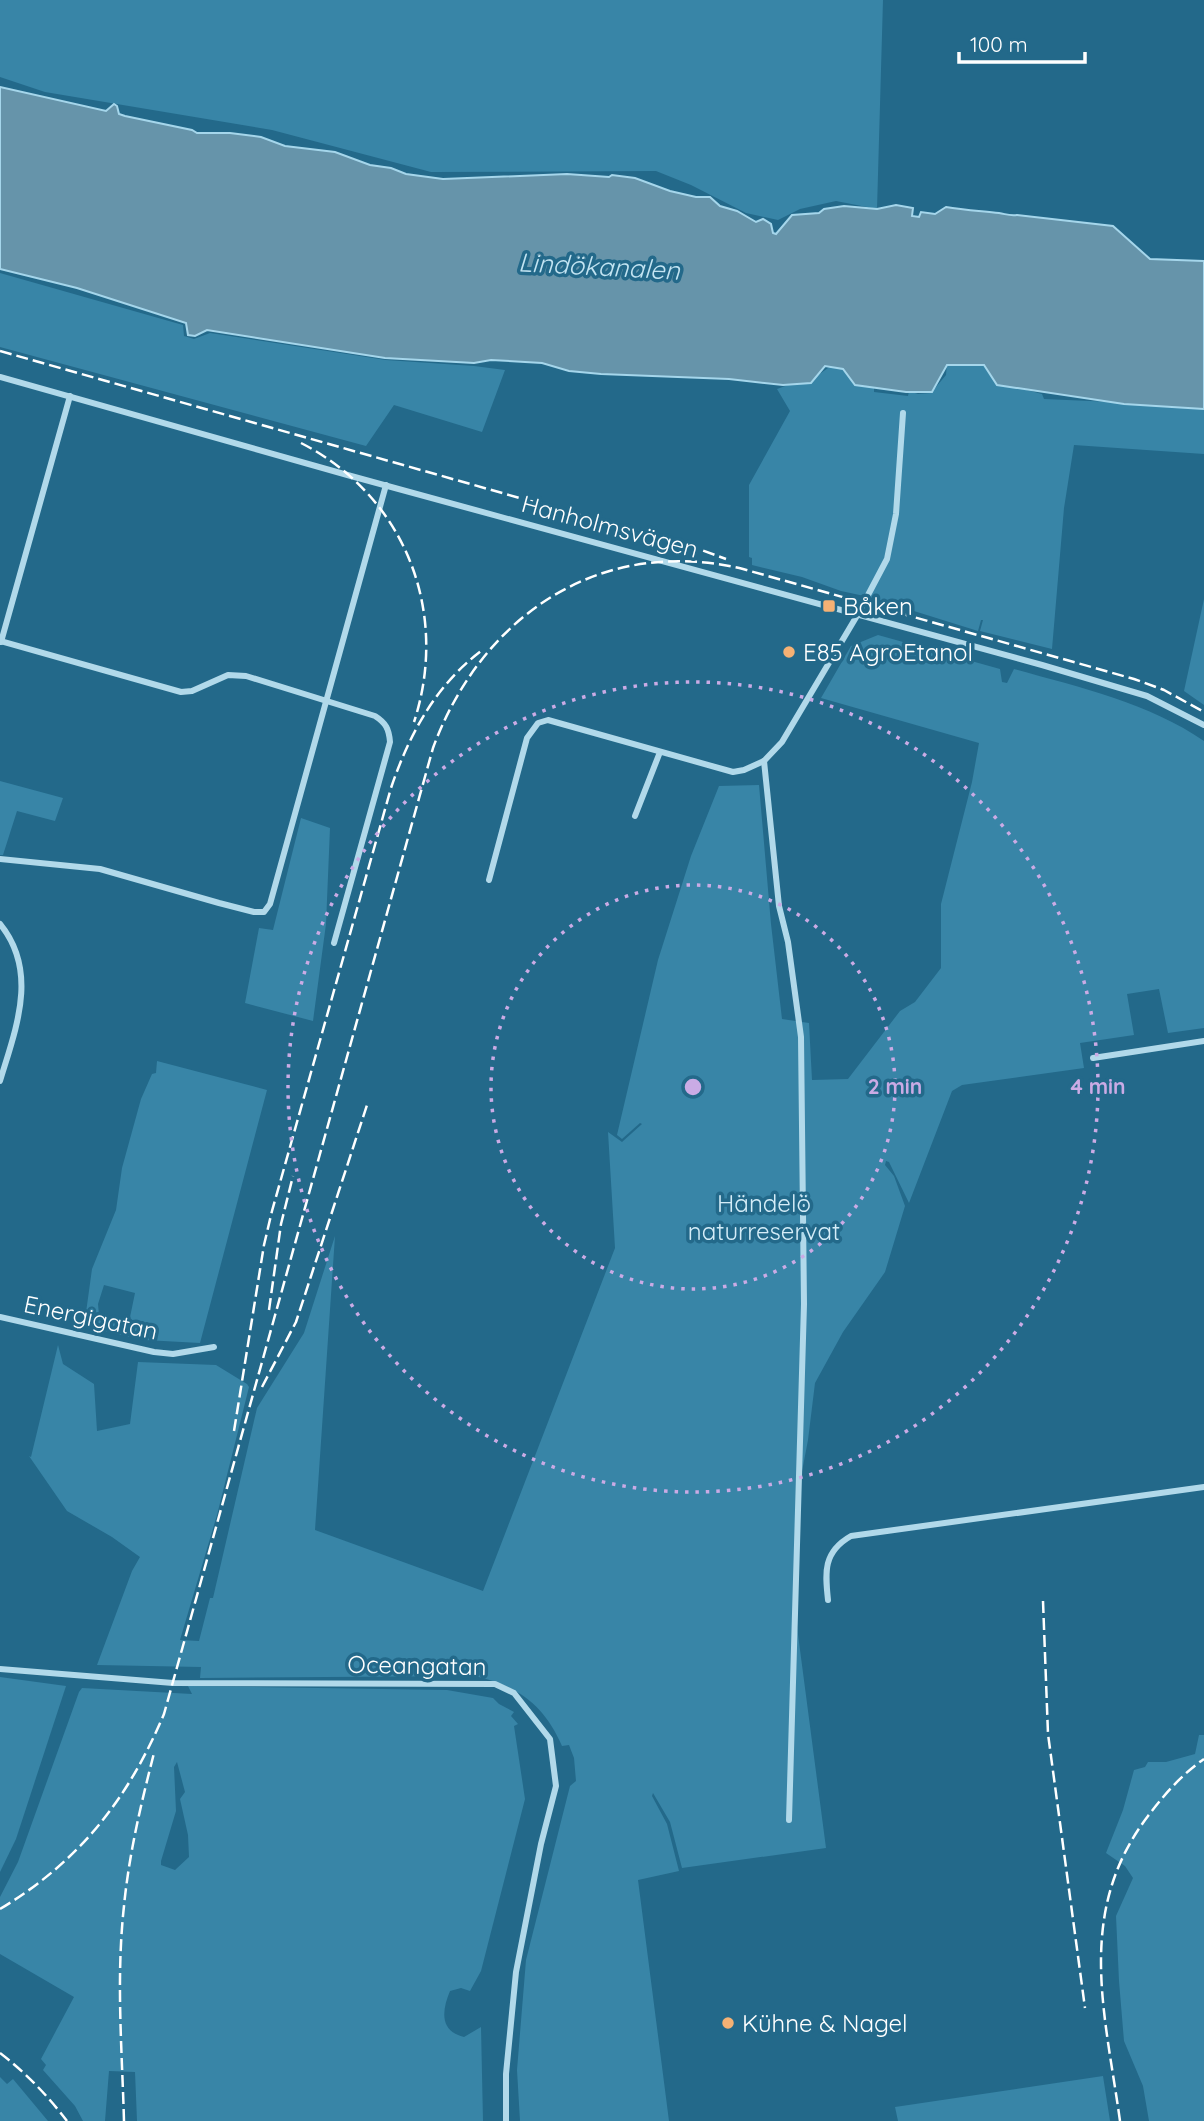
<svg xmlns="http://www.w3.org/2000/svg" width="1204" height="2121" viewBox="0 0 1204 2121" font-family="Quicksand,sans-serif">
<rect width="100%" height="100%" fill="#23698a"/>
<g fill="#3885a7" fill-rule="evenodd">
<path d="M0 0H883L877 209 836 201 800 209 778 220 746 213 691 185 656 171 431 172 272 130 45 92 0 77Z"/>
<path d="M0 273 183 325 184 336 194 339 210 333 386 360 474 366 505 370 482 432 394 405 366 446 0 347Z"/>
<path d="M835 363 874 387V392L908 396 909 391 918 394 931 393 946 375 947 363 988 365 999 383 1042 394 1044 399 1204 406V454L1074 445 1064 508 1052 649 980 631 983 620H981L978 631 869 597 841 591 802 577 752 565V558L749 557V485L790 411 777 389 821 373Z"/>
<path d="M1204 599V705L1184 691Z"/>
<path d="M878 635 1000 669 1002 682 1007 683 1014 669C1078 687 1149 703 1204 741V1028L1168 1033 1159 989 1127 994 1134 1035 1080 1043 1084 1068 962 1085 952 1091 909 1203 889 1162 886 1161 885 1165 894 1176 905 1206 885 1272 843 1332 815 1383 808 1440 799 1487 797 1627 826 1848 682 1868 670 1822 653 1793 652 1796 667 1824 679 1871 638 1880 669 2121H520L517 2070 526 1960 570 1786 576 1781 574 1758 569 1745 562 1746C544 1705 518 1686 475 1676L200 1678 201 1667 97 1665 132 1571 140 1557 112 1537 67 1511 29 1456 31 1457 58 1345 63 1364 94 1384 97 1431 130 1424 138 1362 216 1365 247 1384 249 1387 217 1515 180 1640 199 1641 210 1598H213L257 1408 304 1333 335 1236 315 1530 483 1591 615 1248 608 1132 622 1142 642 1124 640 1123 622 1139 617 1135 658 960 691 856 719 786 759 785 771 924 782 1019 809 1023 812 1080 848 1079 900 1011 915 1002 941 968V904L972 782 979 743 821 698 851 646Z"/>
<path d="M0 781 63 798 55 821 17 811 3 855H0Z"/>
<path d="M301 818 330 828 326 924 313 1021 245 1003 259 928 273 930Z"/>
<path d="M157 1061 267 1090 200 1343 145 1340 84 1327 92 1269 116 1210 122 1168 141 1099 152 1074 156 1073ZM104 1285 135 1293 129 1322 99 1315 98 1304Z"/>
<path d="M0 1677 66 1686 16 1839 0 1872Z"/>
<path d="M188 1686 447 1690 493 1698 499 1704 514 1712 511 1716 518 1724 514 1726 525 1799 481 1971 470 1991 461 1988 450 1991C442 2010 439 2031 464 2037L481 2027 483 2121H137L135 2072 109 2071 105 2121H83L75 2106 43 2070 46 2065 41 2059 74 1997 0 1954V1897L18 1862 79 1692 82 1688 192 1694ZM177 1762 185 1792 180 1799 188 1835 189 1857 175 1870 161 1865V1861L176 1811 174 1767Z"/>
<path d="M1199 1735H1204V2121H1149L1143 2086 1124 2041 1119 1981 1116 1916 1133 1878 1125 1866 1106 1853 1123 1810 1134 1770 1145 1767 1148 1762H1166L1195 1754Z"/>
<path d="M1103 2076 1110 2121H898L895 2107Z"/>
<path d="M0 2077 7 2084 13 2079 48 2121H0Z"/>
</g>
<path fill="#6694aa" stroke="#a5d6eb" stroke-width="2" d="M0 87 106 111 114 104 117 106 119 114 125 116 192 130 197 133H230L261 137 285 146 335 152 370 165 391 168 406 174 443 179 567 174 609 177 612 175 635 178 670 191 696 197H710L720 206 737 211 756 222 763 219 771 224 773 233 776 234 792 215 819 213 824 209 844 206 877 209 896 205 913 208 912 216 919 217 921 212 935 214 946 207C963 210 981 211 999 213 1006 214 1009 216 1017 215L1113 226 1150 259 1204 261V409L1124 404 997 385 984 365H947L932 392H906L855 385 843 369 825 366 811 383 783 385 729 379 601 374 569 371 542 363 491 360 474 363 385 358 207 330 195 336 188 335 186 323 77 288 0 269Z"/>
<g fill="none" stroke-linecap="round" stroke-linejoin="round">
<g stroke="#b1d9ea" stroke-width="6">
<path d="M0 377 351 476 1042 665 1147 696 1204 725"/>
<path d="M0 641 181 692 192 691 228 675 246 676 375 716C386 723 389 729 390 742L334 943"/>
<path d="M1 642 70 396"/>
<path d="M764 761 779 906 788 942 801 1037 804 1304 789 1820"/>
<path d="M635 816 660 752"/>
<path d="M0 859 100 869 219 903 254 912H264L270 904 386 485"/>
<path d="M489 880 527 738 538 723 548 720 733 772 744 770 764 761 782 742 858 614 887 559 896 514 903 413"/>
<path d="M0 924C39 972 16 1028 0 1081"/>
<path d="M1093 1058 1204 1041"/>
<path d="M0 1317 154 1352 173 1354 214 1347"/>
<path d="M828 1600C825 1572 823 1552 851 1536L1204 1487"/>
<path d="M0 1669 173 1683 495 1684 514 1693 550 1739 556 1786 541 1844 516 1972 506 2074V2121"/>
</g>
<g stroke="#fff" stroke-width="2.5" stroke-dasharray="12 5" stroke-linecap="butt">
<path d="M0 351 693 547 726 559"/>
<path d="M301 443C405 496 450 612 414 722"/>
<path d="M269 1310 281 1224 293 1176"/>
<path d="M262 1387 296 1322 368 1102"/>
<path d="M234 1431 264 1245 272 1211 391 788C409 735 435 686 481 651"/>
<path d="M1043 1601 1048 1734 1085 2008"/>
<path d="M0 1909C80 1861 128 1799 164 1714L433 748C482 615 601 535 743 569L1134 679 1164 690 1204 712"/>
<path d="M0 2053C26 2073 47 2095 67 2121"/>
<path d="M124 2121C122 2049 116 1978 124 1906 129 1854 141 1804 154 1753"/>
<path d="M1120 2121C1105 2012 1075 1912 1148 1816 1164 1795 1182 1774 1204 1759"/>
</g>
</g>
<g fill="none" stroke="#caabe5" stroke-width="3.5" stroke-dasharray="3.5 7">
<circle cx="693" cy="1087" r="202"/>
<circle cx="693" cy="1087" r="405"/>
</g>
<g fill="#f5b174" stroke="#23698a" stroke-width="2.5">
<rect x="822" y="599" width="14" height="14" rx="3.5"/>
<circle cx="789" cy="652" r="7"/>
<circle cx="728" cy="2023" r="7"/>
</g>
<g text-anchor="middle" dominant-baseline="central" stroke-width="7" stroke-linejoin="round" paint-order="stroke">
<g font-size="24" fill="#fff" stroke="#23698a">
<text transform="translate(610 526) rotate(15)">Hanholmsvägen</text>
<text transform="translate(91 1317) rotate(12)">Energigatan</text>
<text transform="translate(417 1665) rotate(1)">Oceangatan</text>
</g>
<g font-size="24" fill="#fff" stroke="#23698a" text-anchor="start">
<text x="843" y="606">Båken</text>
<text x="803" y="652">E85 AgroEtanol</text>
<text x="742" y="2023">Kühne &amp; Nagel</text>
</g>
<g font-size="24" fill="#d5edf8" stroke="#23698a">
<text x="764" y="1203">Händelö<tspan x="764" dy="28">naturreservat</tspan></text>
</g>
<g font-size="26" font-style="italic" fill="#c3e4f2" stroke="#23698a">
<text transform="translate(599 266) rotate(3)">Lindökanalen</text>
</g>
</g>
<circle cx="693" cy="1087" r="10" fill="#caabe5" stroke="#23698a" stroke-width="3.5"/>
<g font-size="21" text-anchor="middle" font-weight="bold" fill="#caabe5" stroke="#23698a" stroke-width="7" stroke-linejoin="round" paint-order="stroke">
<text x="895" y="1094">2 min</text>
<text x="1098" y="1094">4 min</text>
</g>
<path d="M959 52v10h126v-10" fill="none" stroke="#ffffff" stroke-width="3.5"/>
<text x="970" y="52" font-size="21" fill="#ffffff" stroke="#23698a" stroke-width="5" paint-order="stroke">100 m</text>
</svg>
